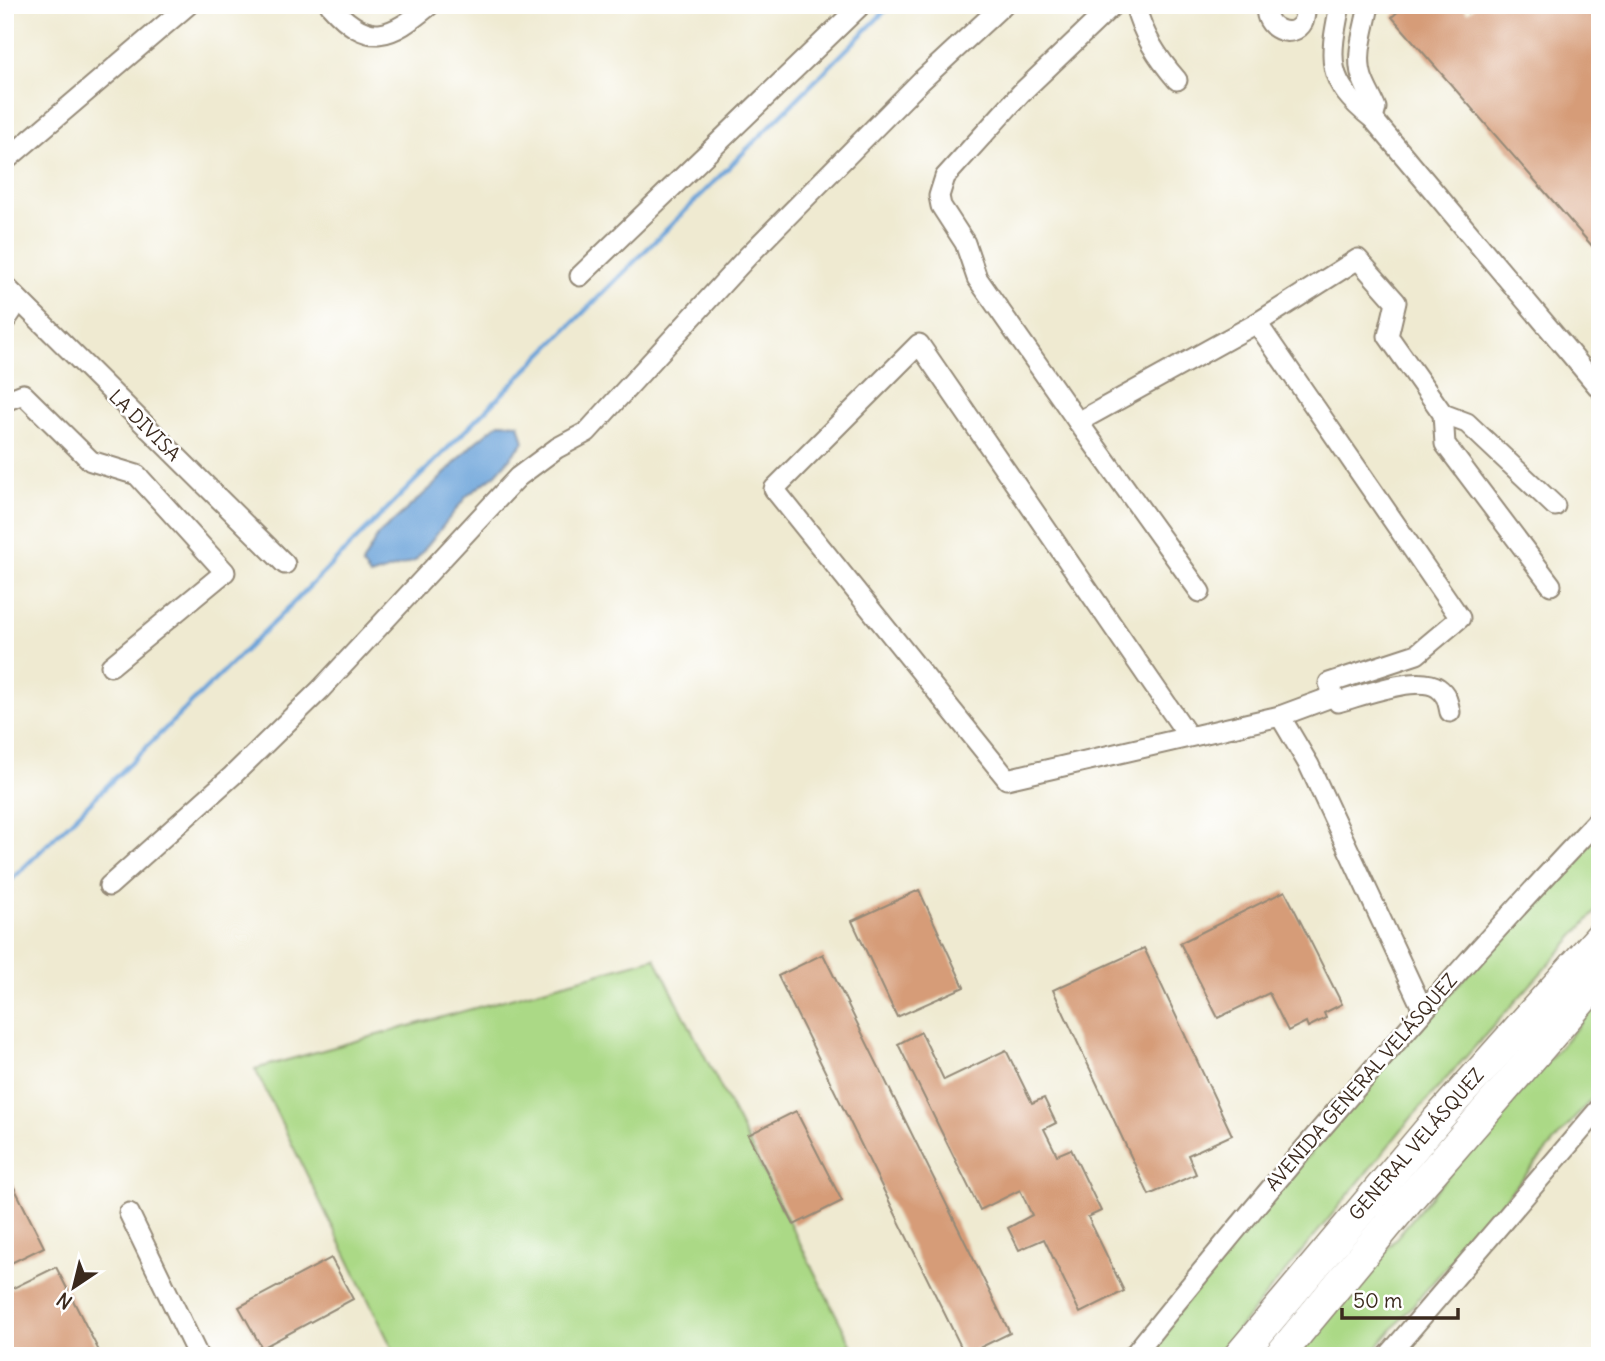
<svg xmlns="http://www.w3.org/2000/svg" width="1605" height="1361" viewBox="0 0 1605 1361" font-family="Delius,sans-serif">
<rect width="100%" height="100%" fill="#fff"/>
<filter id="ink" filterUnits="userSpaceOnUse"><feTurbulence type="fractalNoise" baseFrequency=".0143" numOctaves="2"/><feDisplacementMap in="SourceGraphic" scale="14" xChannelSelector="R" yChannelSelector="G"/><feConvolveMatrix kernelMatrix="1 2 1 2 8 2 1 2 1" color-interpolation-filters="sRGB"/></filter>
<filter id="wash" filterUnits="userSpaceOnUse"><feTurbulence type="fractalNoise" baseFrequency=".00686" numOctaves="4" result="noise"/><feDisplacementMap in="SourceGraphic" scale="28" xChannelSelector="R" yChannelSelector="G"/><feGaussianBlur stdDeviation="1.57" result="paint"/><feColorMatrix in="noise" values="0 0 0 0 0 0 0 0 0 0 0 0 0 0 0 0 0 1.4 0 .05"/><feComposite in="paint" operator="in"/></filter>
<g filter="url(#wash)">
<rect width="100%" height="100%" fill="#efead1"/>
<g fill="#abd986" stroke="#738252" stroke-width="2">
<path d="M1600 831V907L1412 1117 1216 1356H1143L1228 1250 1402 1046Z"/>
<path d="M655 958 857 1356H396L255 1069Z"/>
<path d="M1600 1001V1089L1369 1356H1298L1446 1178Z"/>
</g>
<path fill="#6ba3d9" stroke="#53667c" stroke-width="2" d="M499 423 519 424 524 442 496 474 467 496 415 561 370 576 362 564 378 535 434 485 473 444Z"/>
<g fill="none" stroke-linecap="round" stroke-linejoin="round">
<path stroke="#6ba3d9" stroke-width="4.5" d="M5 886 277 619 891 5"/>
</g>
<g id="blocks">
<g fill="#d69c78">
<path d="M1405 5H1461L1468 13 1477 5H1600V255L1392 17Z"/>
<path d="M919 890 964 987 897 1017 852 921Z"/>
<path d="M1285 891 1342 1004 1324 1013 1326 1018 1308 1027 1306 1022 1288 1031 1269 993 1218 1018 1180 943Z"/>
<path d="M1144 948 1232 1135 1188 1155 1196 1174 1149 1195 1053 990Z"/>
<path d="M823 954 1010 1333 965 1355 778 976Z"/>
<path d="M921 1032 944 1080 1006 1050 1032 1103 1044 1098 1056 1123 1044 1129 1057 1155 1071 1149 1101 1211 1088 1217 1124 1291 1080 1313 1044 1239 1019 1250 1008 1228 1032 1215 1020 1190 980 1210 898 1044Z"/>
<path d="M796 1111 842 1201 794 1225 748 1135Z"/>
<path d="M5 1169 44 1247 5 1266Z"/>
<path d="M331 1258 353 1299 262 1348 239 1307Z"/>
<path d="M56 1267 99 1351 90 1356H5V1292Z"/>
</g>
</g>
</g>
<g filter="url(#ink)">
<use href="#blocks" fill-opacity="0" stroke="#958a78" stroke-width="2"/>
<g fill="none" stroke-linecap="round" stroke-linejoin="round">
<defs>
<g id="minor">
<path d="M330 5C369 49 390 38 430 5"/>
<path d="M1135 5C1143 35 1157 57 1177 80"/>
<path d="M1267 5C1262 29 1293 41 1303 22 1305 18 1305 10 1306 5"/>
<path d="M1340 5C1329 60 1325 81 1373 119L1600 389"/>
<path d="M1369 5C1365 28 1355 54 1362 77 1365 87 1372 98 1376 108L1373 119"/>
<path d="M5 161 188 5"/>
<path d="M580 276 861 5"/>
<path d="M5 286 285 564"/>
<path d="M5 321 12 311 14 296"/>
<path d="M1257 323 1358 259 1396 302 1388 336 1443 414 1445 444 1551 585"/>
<path d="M5 401 23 394 91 461 137 475 225 572 111 666"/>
<path d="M1443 414 1467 423 1555 506"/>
<path d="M1078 422 977 278 965 243 941 206 939 196 945 177 1021 93 1113 5"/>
<path d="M1200 592 1078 422 1257 323 1460 618 1417 654 1329 683 1334 696"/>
<path d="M1280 716 1334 696 1338 702C1361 696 1418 674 1438 688 1447 694 1448 703 1450 712"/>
<path d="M1189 737 919 344 774 489 1007 779 1280 716 1309 765 1423 1010"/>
<path d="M109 886 232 776 320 690 518 477 557 448 587 432 748 256 921 81 1003 5"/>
<path d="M129 1213 198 1356"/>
<path d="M1133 1356C1282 1170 1437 991 1600 818"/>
<path d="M1388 1356 1600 1108"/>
</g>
<g id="highway">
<path d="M1239 1356 1437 1120 1600 937"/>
<path d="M1279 1356 1409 1199 1600 979"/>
</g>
</defs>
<use href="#minor" stroke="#958a78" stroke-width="23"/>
<use href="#highway" stroke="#958a78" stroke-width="33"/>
<use href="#minor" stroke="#fff" stroke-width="19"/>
<use href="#highway" stroke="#fff" stroke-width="30"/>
</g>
</g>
<g text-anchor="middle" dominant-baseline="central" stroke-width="5" stroke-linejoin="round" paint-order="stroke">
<g font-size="19" fill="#3b2a1e" stroke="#fff">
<text transform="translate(145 425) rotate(45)">LA DIVISA</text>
<text transform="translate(1361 1082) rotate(-49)">AVENIDA GENERAL VELÁSQUEZ</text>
<text transform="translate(1416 1144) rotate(-49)">GENERAL VELÁSQUEZ</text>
</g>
</g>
<rect width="1605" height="1361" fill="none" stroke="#fff" stroke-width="28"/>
<g transform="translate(74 1287) rotate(215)" stroke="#ffffff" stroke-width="5" paint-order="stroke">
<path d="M0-5L12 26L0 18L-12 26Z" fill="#3b2a1e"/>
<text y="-10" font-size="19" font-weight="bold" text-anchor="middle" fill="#3b2a1e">N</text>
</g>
<path d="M1342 1308v10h116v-10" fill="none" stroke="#3b2a1e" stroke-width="3.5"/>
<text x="1353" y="1308" font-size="21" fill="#3b2a1e" stroke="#ffffff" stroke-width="5" paint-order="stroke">50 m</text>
</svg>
